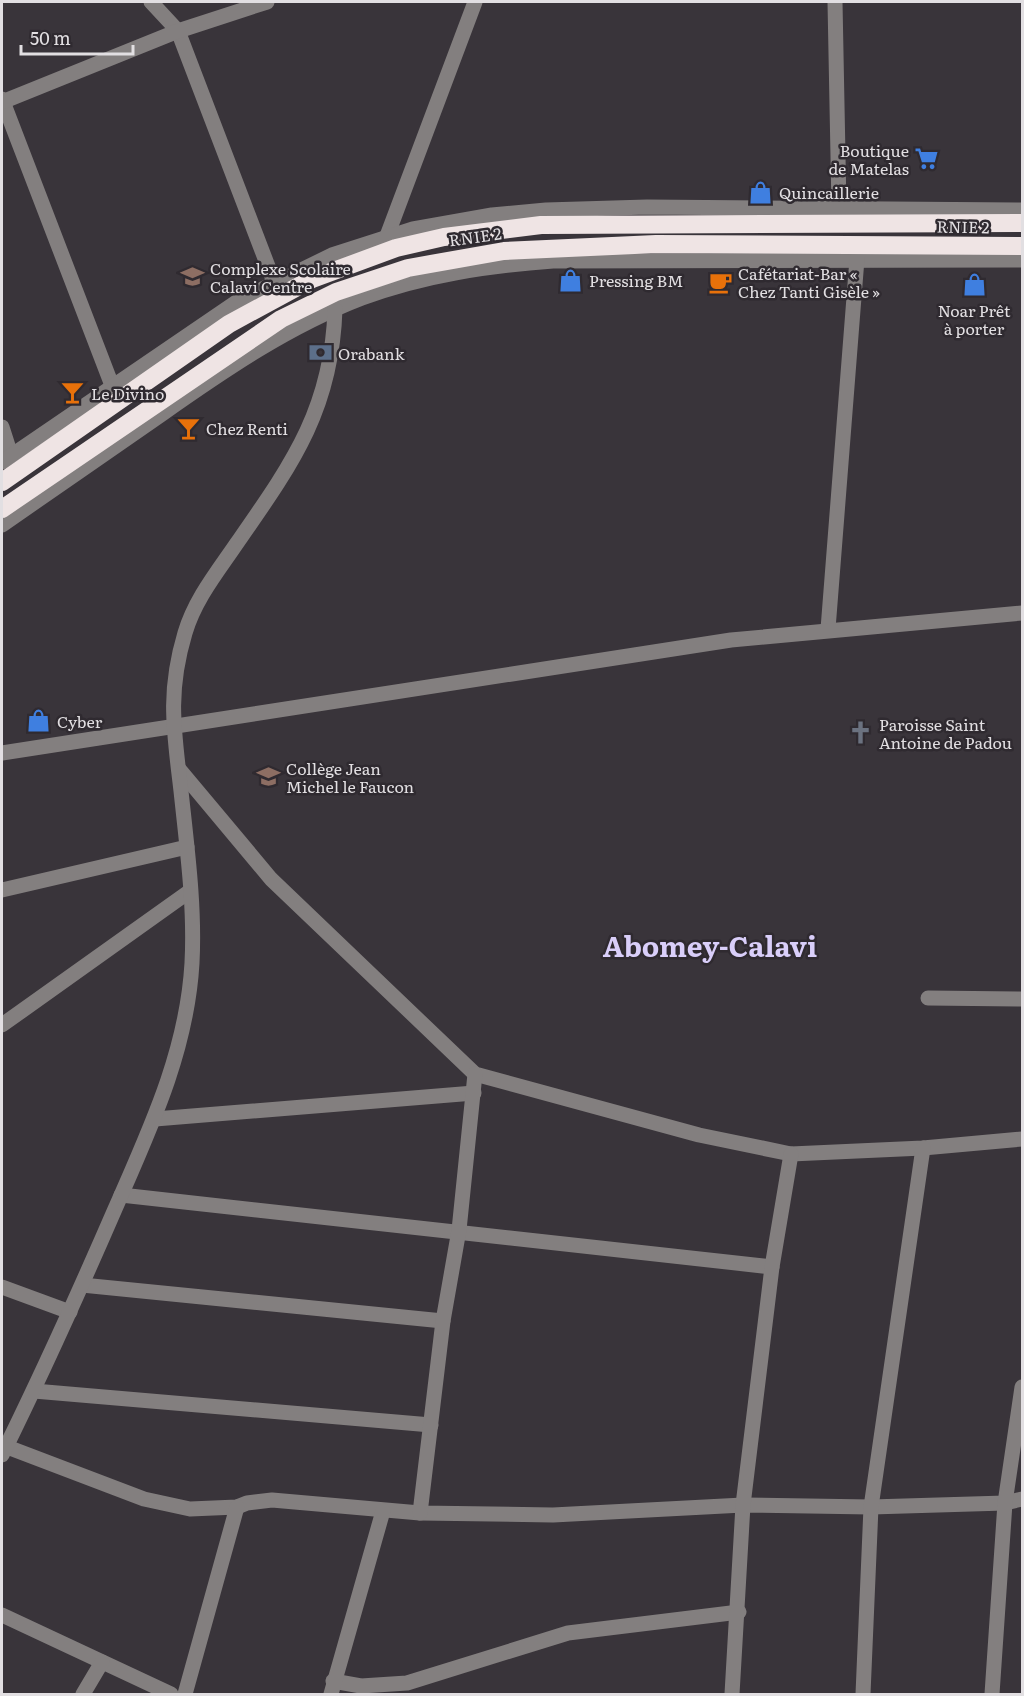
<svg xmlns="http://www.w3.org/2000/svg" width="1024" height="1696" viewBox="0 0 1024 1696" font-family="Literata,serif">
<rect width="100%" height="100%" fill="#39343a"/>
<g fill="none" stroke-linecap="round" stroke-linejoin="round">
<g stroke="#837f7f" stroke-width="15">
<path d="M151 2 178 31 274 282"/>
<path d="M835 2 839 208"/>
<path d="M2 99 113 388"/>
<path d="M2 102 178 31 267 2"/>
<path d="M387 236 475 2"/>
<path d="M2 427 11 455"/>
<path d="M2 462 238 301 332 255 413 229 492 215 546 210 647 207 1022 210"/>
<path d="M2 525C55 488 109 451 162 414 226 369 289 326 362 298 424 275 487 266 553 261L1022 260"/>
<path d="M828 629 857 259"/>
<path d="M2 753 731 640 1022 613"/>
<path d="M179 769 271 879 475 1074 699 1135 791 1154 923 1148 1022 1139"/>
<path d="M2 890 187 847"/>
<path d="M928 998 1022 999"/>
<path d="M2 1025 190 891"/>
<path d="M155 1119 474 1093"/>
<path d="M121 1195 772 1267"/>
<path d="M82 1285 443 1321"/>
<path d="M2 1287 70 1312"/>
<path d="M34 1391 431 1425"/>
<path d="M2 1445 144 1499 190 1509 237 1507 247 1503 272 1500 420 1513 553 1515 743 1505 871 1507 1005 1503 1022 1499"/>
<path d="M2 1455C42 1374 79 1292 115 1209 150 1129 187 1051 192 963 195 906 187 848 181 791 174 731 167 693 185 633 195 599 218 571 237 543 292 464 332 409 335 309"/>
<path d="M420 1513 443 1321 459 1230 475 1074"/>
<path d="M2 1615 171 1694"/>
<path d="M333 1681 361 1686 407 1683 568 1633 739 1612"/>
<path d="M83 1694 102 1662"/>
<path d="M185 1694 237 1507"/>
<path d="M331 1694 383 1511"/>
<path d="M732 1694 743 1505 772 1267 791 1154"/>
<path d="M863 1694 871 1507 923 1148"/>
<path d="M992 1694 1005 1503 1022 1387"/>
</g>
<g stroke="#efe4e4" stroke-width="18">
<path d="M2 482 229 324 312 279 396 248 444 237 541 225 1022 223"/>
<path d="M2 509 281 319 336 292 408 268 504 251 656 244 1022 246"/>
</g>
</g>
<defs>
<symbol id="supermarket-bare" viewBox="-9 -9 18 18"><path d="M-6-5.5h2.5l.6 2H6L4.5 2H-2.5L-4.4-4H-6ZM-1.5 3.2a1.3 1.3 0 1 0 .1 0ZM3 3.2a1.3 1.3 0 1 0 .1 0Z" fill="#3f7fe0" stroke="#2f2a30" stroke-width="2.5" paint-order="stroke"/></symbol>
<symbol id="shop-bare" viewBox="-9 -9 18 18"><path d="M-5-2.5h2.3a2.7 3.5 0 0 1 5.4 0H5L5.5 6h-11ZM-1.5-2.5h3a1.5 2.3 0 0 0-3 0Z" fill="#3f7fe0" stroke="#2f2a30" stroke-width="2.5" paint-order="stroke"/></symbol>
<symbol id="school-bare" viewBox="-9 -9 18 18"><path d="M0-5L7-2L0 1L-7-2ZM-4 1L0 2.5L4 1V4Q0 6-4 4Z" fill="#8d6e63" stroke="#2f2a30" stroke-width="2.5" paint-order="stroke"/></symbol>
<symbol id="cafe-bare" viewBox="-9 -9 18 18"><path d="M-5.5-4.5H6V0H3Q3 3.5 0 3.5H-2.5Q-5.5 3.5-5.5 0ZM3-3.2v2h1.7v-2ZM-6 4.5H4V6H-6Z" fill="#e8710a" stroke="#2f2a30" stroke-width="2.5" paint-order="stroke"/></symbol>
<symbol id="bank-bare" viewBox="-9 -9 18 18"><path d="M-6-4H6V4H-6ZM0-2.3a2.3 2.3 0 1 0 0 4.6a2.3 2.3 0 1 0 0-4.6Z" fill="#5c6f8a" stroke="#2f2a30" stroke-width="2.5" paint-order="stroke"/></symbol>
<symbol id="bar-bare" viewBox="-9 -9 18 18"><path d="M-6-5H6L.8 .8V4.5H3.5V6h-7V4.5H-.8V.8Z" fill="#e8710a" stroke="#2f2a30" stroke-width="2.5" paint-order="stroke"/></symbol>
<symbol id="church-bare" viewBox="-9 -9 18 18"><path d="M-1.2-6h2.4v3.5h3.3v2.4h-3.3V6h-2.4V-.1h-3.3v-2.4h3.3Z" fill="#6b7280" stroke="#2f2a30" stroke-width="2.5" paint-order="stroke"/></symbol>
</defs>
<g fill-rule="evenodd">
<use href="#supermarket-bare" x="910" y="142" width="33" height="33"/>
<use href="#shop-bare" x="744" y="176" width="33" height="33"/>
<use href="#school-bare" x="176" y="260" width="33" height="33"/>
<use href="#shop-bare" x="554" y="264" width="33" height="33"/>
<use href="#cafe-bare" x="704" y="266" width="33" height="33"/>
<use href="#shop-bare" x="958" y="268" width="33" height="33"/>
<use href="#bank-bare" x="304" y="336" width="33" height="33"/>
<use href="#bar-bare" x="56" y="376" width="33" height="33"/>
<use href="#bar-bare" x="172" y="412" width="33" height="33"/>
<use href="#shop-bare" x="22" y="704" width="33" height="33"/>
<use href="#church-bare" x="844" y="716" width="33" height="33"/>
<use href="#school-bare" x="252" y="760" width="33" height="33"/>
</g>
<g text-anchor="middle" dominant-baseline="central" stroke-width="5" stroke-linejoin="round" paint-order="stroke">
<g font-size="16" fill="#e2dfe2" stroke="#2f2a30" text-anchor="start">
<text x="909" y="150" text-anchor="end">Boutique<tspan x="909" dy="18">de Matelas</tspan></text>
<text x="779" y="192">Quincaillerie</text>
<text x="210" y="268">Complexe Scolaire<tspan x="210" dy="18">Calavi Centre</tspan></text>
<text x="738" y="273">Cafétariat-Bar «<tspan x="738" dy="18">Chez Tanti Gisèle »</tspan></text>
<text x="589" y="280">Pressing BM</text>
<text x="974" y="310" text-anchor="middle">Noar Prêt<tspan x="974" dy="18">à porter</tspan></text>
<text x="338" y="353">Orabank</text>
<text x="91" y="393">Le Divino</text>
<text x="206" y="428">Chez Renti</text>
<text x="57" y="721">Cyber</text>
<text x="879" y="724">Paroisse Saint<tspan x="879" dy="18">Antoine de Padou</tspan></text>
<text x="286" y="768">Collège Jean<tspan x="286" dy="18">Michel le Faucon</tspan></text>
</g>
<g font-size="16" fill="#e2dfe2" stroke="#2f2a30">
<text transform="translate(963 226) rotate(1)">RNIE 2</text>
<text transform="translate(475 236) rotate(-8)">RNIE 2</text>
</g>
<g font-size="28" font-weight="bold" fill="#d9cef9" stroke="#2f2a30">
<text x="710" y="945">Abomey-Calavi</text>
</g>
</g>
<rect width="1024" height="1696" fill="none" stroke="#e2dfe2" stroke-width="6"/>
<path d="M21 45v9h112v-9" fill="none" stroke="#e2dfe2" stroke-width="3"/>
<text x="30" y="45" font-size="18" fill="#e2dfe2" stroke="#2f2a30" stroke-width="4.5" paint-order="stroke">50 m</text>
</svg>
